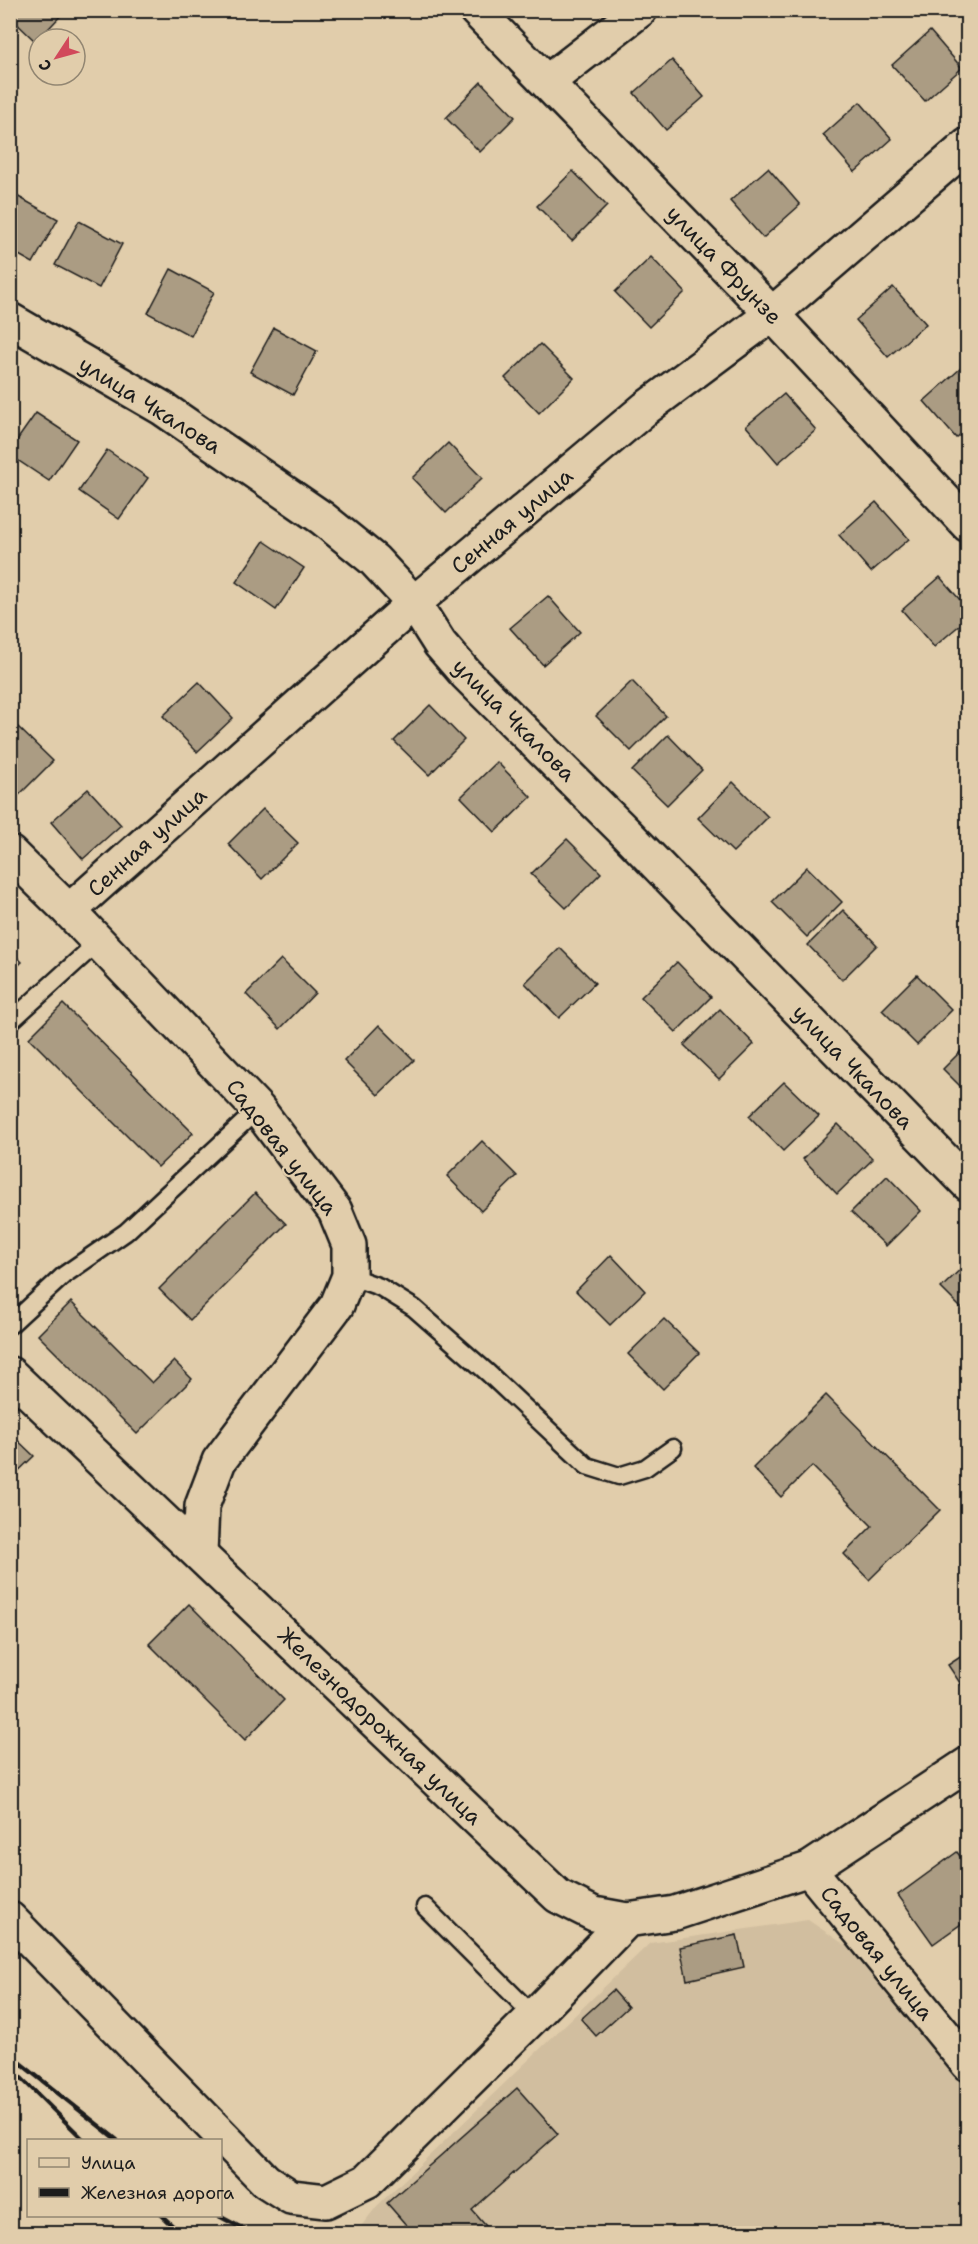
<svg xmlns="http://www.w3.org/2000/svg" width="978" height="2244" viewBox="0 0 978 2244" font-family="'Shantell Sans',sans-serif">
<rect width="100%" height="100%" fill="#e1cdab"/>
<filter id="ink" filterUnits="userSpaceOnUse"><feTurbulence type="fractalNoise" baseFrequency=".0167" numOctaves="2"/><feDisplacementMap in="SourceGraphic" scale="12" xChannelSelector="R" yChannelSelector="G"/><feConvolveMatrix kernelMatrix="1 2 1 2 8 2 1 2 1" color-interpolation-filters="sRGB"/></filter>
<g filter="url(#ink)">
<path fill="#d1be9f" d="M808 1920 860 1955 967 2086V2233L355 2234 377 2206 650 1943Z"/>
<g fill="#ab9c83" stroke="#1c1c1c" stroke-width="1.5">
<path d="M10 10H66L36 42 10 17Z"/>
<path d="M930 31 962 68 925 101 892 65Z"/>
<path d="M672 60 704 97 666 130 634 93Z"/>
<path d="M481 82 515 117 480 152 446 118Z"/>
<path d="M860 102 892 139 855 172 823 135Z"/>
<path d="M768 168 800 205 763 238 730 201Z"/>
<path d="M573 171 607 206 572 241 537 206Z"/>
<path d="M15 195 58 219 33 263 10 250V203Z"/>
<path d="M79 221 122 244 99 288 55 265Z"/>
<path d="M651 257 685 292 649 327 615 292Z"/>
<path d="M171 269 214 292 191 336 148 313Z"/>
<path d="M893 287 926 324 888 357 856 320Z"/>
<path d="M274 328 317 351 293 395 250 372Z"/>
<path d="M540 344 574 378 539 413 505 378Z"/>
<path d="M961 368 968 376V428L956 438 924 401Z"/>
<path d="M784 394 816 430 778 463 746 426Z"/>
<path d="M36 413 77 440 49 481 10 455V450Z"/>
<path d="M448 443 482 478 446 513 412 478Z"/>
<path d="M107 450 148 478 119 519 79 491Z"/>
<path d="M876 502 909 539 871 572 839 535Z"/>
<path d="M264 541 304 568 276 610 236 582Z"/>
<path d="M940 577 968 609V618L934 647 902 610Z"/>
<path d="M548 596 580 632 543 665 510 628Z"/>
<path d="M632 681 666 716 631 751 596 716Z"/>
<path d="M199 682 233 718 197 752 163 716Z"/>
<path d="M430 705 464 740 429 775 394 741Z"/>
<path d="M18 727 53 761 18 796 10 789V734Z"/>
<path d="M668 735 702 770 667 805 632 771Z"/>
<path d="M497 762 531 797 495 832 461 797Z"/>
<path d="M733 782 768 817 733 852 698 818Z"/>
<path d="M88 789 121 825 83 859 51 822Z"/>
<path d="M263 809 298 843 262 879 228 844Z"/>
<path d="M567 839 601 873 566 908 531 874Z"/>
<path d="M807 867 842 902 807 937 772 902Z"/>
<path d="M843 910 877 945 842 980 808 945Z"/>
<path d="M560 948 595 983 559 1018 525 983Z"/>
<path d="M10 950 22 962 10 973Z"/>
<path d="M281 959 315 993 280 1029 246 994Z"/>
<path d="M677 962 711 997 676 1032 641 997Z"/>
<path d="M917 975 952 1010 917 1045 882 1010Z"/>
<path d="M63 1004 193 1133 158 1167 29 1038Z"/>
<path d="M720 1009 754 1044 719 1079 684 1045Z"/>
<path d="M379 1025 414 1060 378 1095 344 1061Z"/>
<path d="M968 1044V1094L943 1069Z"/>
<path d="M784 1082 819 1116 783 1151 749 1116Z"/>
<path d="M838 1124 873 1159 837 1194 803 1159Z"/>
<path d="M482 1141 517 1176 481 1211 447 1176Z"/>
<path d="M887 1176 921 1211 886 1246 851 1212Z"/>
<path d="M255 1193 286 1224 190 1320 159 1289Z"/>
<path d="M611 1255 645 1291 610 1325 576 1291Z"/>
<path d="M968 1262V1315L941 1288Z"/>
<path d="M71 1302 152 1383 174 1361 192 1379 137 1434 38 1335Z"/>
<path d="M664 1319 699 1353 663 1389 628 1354Z"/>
<path d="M826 1395 940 1510 869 1580 844 1554 872 1526 812 1466 781 1497 753 1468Z"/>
<path d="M10 1433 34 1456 10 1479Z"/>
<path d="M189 1604 284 1700 245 1740 149 1644Z"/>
<path d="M968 1652V1695L948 1665Z"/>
<path d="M957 1852 968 1867V1919L933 1944 898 1895Z"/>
<path d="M737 1935 744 1967 687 1980 680 1947Z"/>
<path d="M613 1990 628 2007 596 2036 581 2019Z"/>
<path d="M517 2088 558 2134 472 2210 493 2234H414L387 2203Z"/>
</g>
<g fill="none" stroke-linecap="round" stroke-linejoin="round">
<defs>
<g id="service">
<path d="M10 1022 98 942"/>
<path d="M349 1276 380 1287 414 1308 488 1373 587 1466 619 1476 645 1468 673 1448"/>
<path d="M10 1325 64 1275 126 1232 258 1109"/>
<path d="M425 1907 534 2016"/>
</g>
<g id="minor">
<path d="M476 10 772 314 968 525"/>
<path d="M547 82 640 10"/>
<path d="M10 320 162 408 322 518 374 560 414 603 440 644 466 674 627 834 968 1184"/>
<path d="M10 853 69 911 258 1109 335 1211 349 1245V1276L337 1305 219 1461 202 1506 200 1553"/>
<path d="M69 911 414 603 646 408 772 314 968 145"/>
<path d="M10 1374 558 1896 594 1914 627 1920 675 1913 809 1869 968 1764"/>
<path d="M809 1869 968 2064"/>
<path d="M10 1919 266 2181 291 2197 326 2201 367 2181 534 2016 627 1920"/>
</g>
</defs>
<use href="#service" stroke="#1c1c1c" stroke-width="21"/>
<use href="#minor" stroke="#1c1c1c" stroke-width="38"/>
<use href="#service" stroke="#e1cdab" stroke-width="16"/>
<use href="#minor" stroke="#e1cdab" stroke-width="33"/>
<g stroke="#1c1c1c" stroke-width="4.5">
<path d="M10 2055 117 2140"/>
<path d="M10 2067 84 2140"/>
<path d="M162 2216 181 2234"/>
<path d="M219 2216 253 2234"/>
</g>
</g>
</g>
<g text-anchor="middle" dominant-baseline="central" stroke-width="4.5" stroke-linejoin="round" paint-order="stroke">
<g font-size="22" fill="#1c1c1c" stroke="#e1cdab">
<text transform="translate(724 265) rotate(46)">улица Фрунзе</text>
<text transform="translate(150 405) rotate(32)">улица Чкалова</text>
<text transform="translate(512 521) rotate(-40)">Сенная улица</text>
<text transform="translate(514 720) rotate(45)">улица Чкалова</text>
<text transform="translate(147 842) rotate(-42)">Сенная улица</text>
<text transform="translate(853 1067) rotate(46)">улица Чкалова</text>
<text transform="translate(282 1147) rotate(52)">Садовая улица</text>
<text transform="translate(380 1726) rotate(44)">Железнодорожная улица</text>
<text transform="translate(877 1953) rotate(51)">Садовая улица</text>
</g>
</g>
<rect width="978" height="2244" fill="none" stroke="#e1cdab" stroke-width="36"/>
<rect x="18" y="18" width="942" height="2208" fill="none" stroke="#1c1c1c" stroke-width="2" filter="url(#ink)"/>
<rect x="27" y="2139" width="195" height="78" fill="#e1cdab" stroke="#928672" stroke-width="1.5"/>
<rect x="39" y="2158" width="30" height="9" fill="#e1cdab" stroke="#928672" stroke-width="1.5"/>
<text x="81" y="2169" font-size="18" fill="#1c1c1c">Улица</text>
<rect x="39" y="2188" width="30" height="9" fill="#1c1c1c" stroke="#928672" stroke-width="1.5"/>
<text x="81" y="2199" font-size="18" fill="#1c1c1c">Железная дорога</text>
<g transform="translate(57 57) rotate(234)"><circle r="28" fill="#e1cdab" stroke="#928672" stroke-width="1.5"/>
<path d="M0-4.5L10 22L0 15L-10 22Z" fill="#d1495b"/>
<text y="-9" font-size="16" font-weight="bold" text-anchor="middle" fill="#1c1c1c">С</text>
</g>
</svg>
